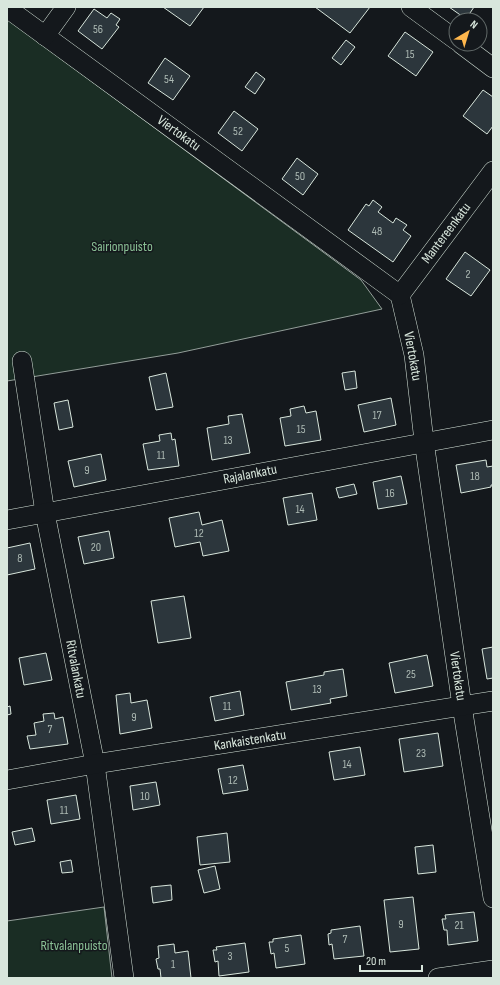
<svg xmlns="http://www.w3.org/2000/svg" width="500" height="985" viewBox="0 0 500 985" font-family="'Sofia Sans Condensed',sans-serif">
<rect width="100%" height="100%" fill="#14181c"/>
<g fill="#1a2d24" stroke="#939e99">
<path d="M7 19 361 280 382 309 178 353 7 381Z"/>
<path d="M104 907 112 978H7V921Z"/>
</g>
<g fill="#2c363c" stroke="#d8e6dc">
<path d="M163 7H204L190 26Z"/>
<path d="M315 7H370L350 33Z"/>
<path d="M449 7H474L466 19Z"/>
<path d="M94 9 107 18 111 13 120 19 116 25 119 27 102 49 78 31Z"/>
<path d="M405 32 433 52 416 76 388 56Z"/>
<path d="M346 40 355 47 341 65 332 58Z"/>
<path d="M165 58 190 76 173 100 148 83Z"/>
<path d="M256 72 265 79 255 94 245 87Z"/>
<path d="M483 90 493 97V126L487 134 463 116Z"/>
<path d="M234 111 258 129 242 151 218 133Z"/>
<path d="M297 158 318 174 303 195 282 179Z"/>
<path d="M373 200 382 207 378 212 393 223 396 218 407 225 403 230 411 236 393 262 348 230 366 204 369 206Z"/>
<path d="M465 252 490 270 471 296 446 279Z"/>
<path d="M355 371 357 388 345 390 342 373Z"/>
<path d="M166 373 173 407 156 410 149 377Z"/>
<path d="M391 398 396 425 364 432 358 405Z"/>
<path d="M68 400 73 427 59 430 54 403Z"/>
<path d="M304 406 306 413 316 411 321 440 285 446 280 418 291 416 290 409Z"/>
<path d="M242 414 250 453 212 460 207 428 229 424 228 416Z"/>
<path d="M171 433 172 440 175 439 179 466 148 470 143 444 160 441 159 435Z"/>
<path d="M101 454 106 480 74 487 68 461Z"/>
<path d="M486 460 487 467 493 466V485H491V487L461 493 456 465Z"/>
<path d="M401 476 407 504 378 509 373 482Z"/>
<path d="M354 484 357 494 339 498 336 488Z"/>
<path d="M312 493 317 520 288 525 283 498Z"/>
<path d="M199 512 202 525 222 520 229 551 203 556 200 542 175 547 169 518Z"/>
<path d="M109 531 114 558 84 564 78 537Z"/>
<path d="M30 543 35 569 7 575V548Z"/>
<path d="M184 596 191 638 158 643 151 601Z"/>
<path d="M493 647V678L487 679 482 649Z"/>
<path d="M46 653 52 680 24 685 19 658Z"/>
<path d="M427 655 433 686 395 693 389 663Z"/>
<path d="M343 669 347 696 330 699 331 703 291 710 286 682 324 675V672Z"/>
<path d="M240 691 244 715 215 721 210 697Z"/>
<path d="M130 693 131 703 147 700 152 728 120 734 116 695Z"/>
<path d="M10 706 11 714 7 715V707Z"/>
<path d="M54 713 55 719 63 717 68 744 30 749 27 736 36 735 34 723 44 721 43 714Z"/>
<path d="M438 733 443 766 404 772 399 739Z"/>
<path d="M360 747 365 775 334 780 329 752Z"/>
<path d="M243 765 248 790 223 794 218 769Z"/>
<path d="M156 782 160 805 133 810 130 786Z"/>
<path d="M76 795 80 819 51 824 47 800Z"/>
<path d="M32 828 35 841 15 845 12 832Z"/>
<path d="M227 833 230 862 200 865 197 837Z"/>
<path d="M433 845 436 872 418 874 415 847Z"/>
<path d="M71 860 73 872 62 873 60 862Z"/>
<path d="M215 866 220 889 204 893 198 870Z"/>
<path d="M171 885 172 900 153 903 151 887Z"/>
<path d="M413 897 419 949 390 952 384 900Z"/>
<path d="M474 912 478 941 448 945 447 930H444L442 919H446L445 915Z"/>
<path d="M360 926 364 956 334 959 332 944 329 945 328 934 331 933V930Z"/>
<path d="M301 935 305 964 276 968 274 953 271 954 269 942H273V939Z"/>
<path d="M245 943 249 972 219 976 218 961 215 962 213 950H217L216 947Z"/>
<path d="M174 944 175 953 188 951 191 978H161L160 969H158L156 959 159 958 158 946Z"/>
</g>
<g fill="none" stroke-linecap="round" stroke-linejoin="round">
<defs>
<g id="minor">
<path d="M411 7 456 40"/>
<path d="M7 8 400 295 414 355 424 441 462 706 493 898"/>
<path d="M45 36 66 7"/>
<path d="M461 44 493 68"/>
<path d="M400 295 493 171"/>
<path d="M22 361 45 513 95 764 124 978"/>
<path d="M7 520 493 430"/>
<path d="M7 780 95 764 493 701"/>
<path d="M438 978 493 970"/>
</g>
</defs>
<use href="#minor" stroke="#d8e6dc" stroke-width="20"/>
<use href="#minor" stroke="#14181c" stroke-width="19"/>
</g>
<g text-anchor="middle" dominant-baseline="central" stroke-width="3" stroke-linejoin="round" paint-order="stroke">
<g font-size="12" fill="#adbab4">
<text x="98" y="29">56</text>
<text x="410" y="54">15</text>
<text x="169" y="79">54</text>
<text x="238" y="131">52</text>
<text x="300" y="176">50</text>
<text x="377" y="231">48</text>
<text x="468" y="274">2</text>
<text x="377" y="415">17</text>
<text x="301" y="429">15</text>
<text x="228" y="440">13</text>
<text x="161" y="455">11</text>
<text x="87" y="470">9</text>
<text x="475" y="476">18</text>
<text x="390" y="493">16</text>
<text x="300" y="509">14</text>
<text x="199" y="533">12</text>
<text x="96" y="547">20</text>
<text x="20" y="558">8</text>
<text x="411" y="674">25</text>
<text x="317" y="689">13</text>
<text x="227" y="706">11</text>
<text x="134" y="717">9</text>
<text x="50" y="729">7</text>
<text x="421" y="753">23</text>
<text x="347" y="764">14</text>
<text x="233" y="780">12</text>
<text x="145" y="796">10</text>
<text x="64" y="810">11</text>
<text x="401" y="924">9</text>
<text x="459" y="925">21</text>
<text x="345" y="939">7</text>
<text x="287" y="948">5</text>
<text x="230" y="956">3</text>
<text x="173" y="964">1</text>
</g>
<g font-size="14" fill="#d8e6dc" stroke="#14181c">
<text transform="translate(179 133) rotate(36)">Viertokatu</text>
<text transform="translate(446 233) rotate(-53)">Mantereenkatu</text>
<text transform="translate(413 356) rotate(80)">Viertokatu</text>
<text transform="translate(250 474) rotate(-11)">Rajalankatu</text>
<text transform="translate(76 669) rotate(79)">Ritvalankatu</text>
<text transform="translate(458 676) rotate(82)">Viertokatu</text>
<text transform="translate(250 740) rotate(-9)">Kankaistenkatu</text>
</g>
<g font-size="14" fill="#8ac095" stroke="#14181c">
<text x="122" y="246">Sairionpuisto</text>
<text x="74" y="945">Ritvalanpuisto</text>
</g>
</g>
<rect width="500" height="985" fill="none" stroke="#d8e6dc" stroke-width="16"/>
<g transform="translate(468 32) rotate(38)"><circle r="19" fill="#14181c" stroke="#626a69"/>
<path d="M0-3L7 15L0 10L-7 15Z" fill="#ffb74d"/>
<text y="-6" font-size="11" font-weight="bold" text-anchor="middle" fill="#d8e6dc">N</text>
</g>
<path d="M360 965v6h62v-6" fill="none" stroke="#d8e6dc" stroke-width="2"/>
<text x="366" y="965" font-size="12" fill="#d8e6dc" stroke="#14181c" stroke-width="3" paint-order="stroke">20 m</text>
</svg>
